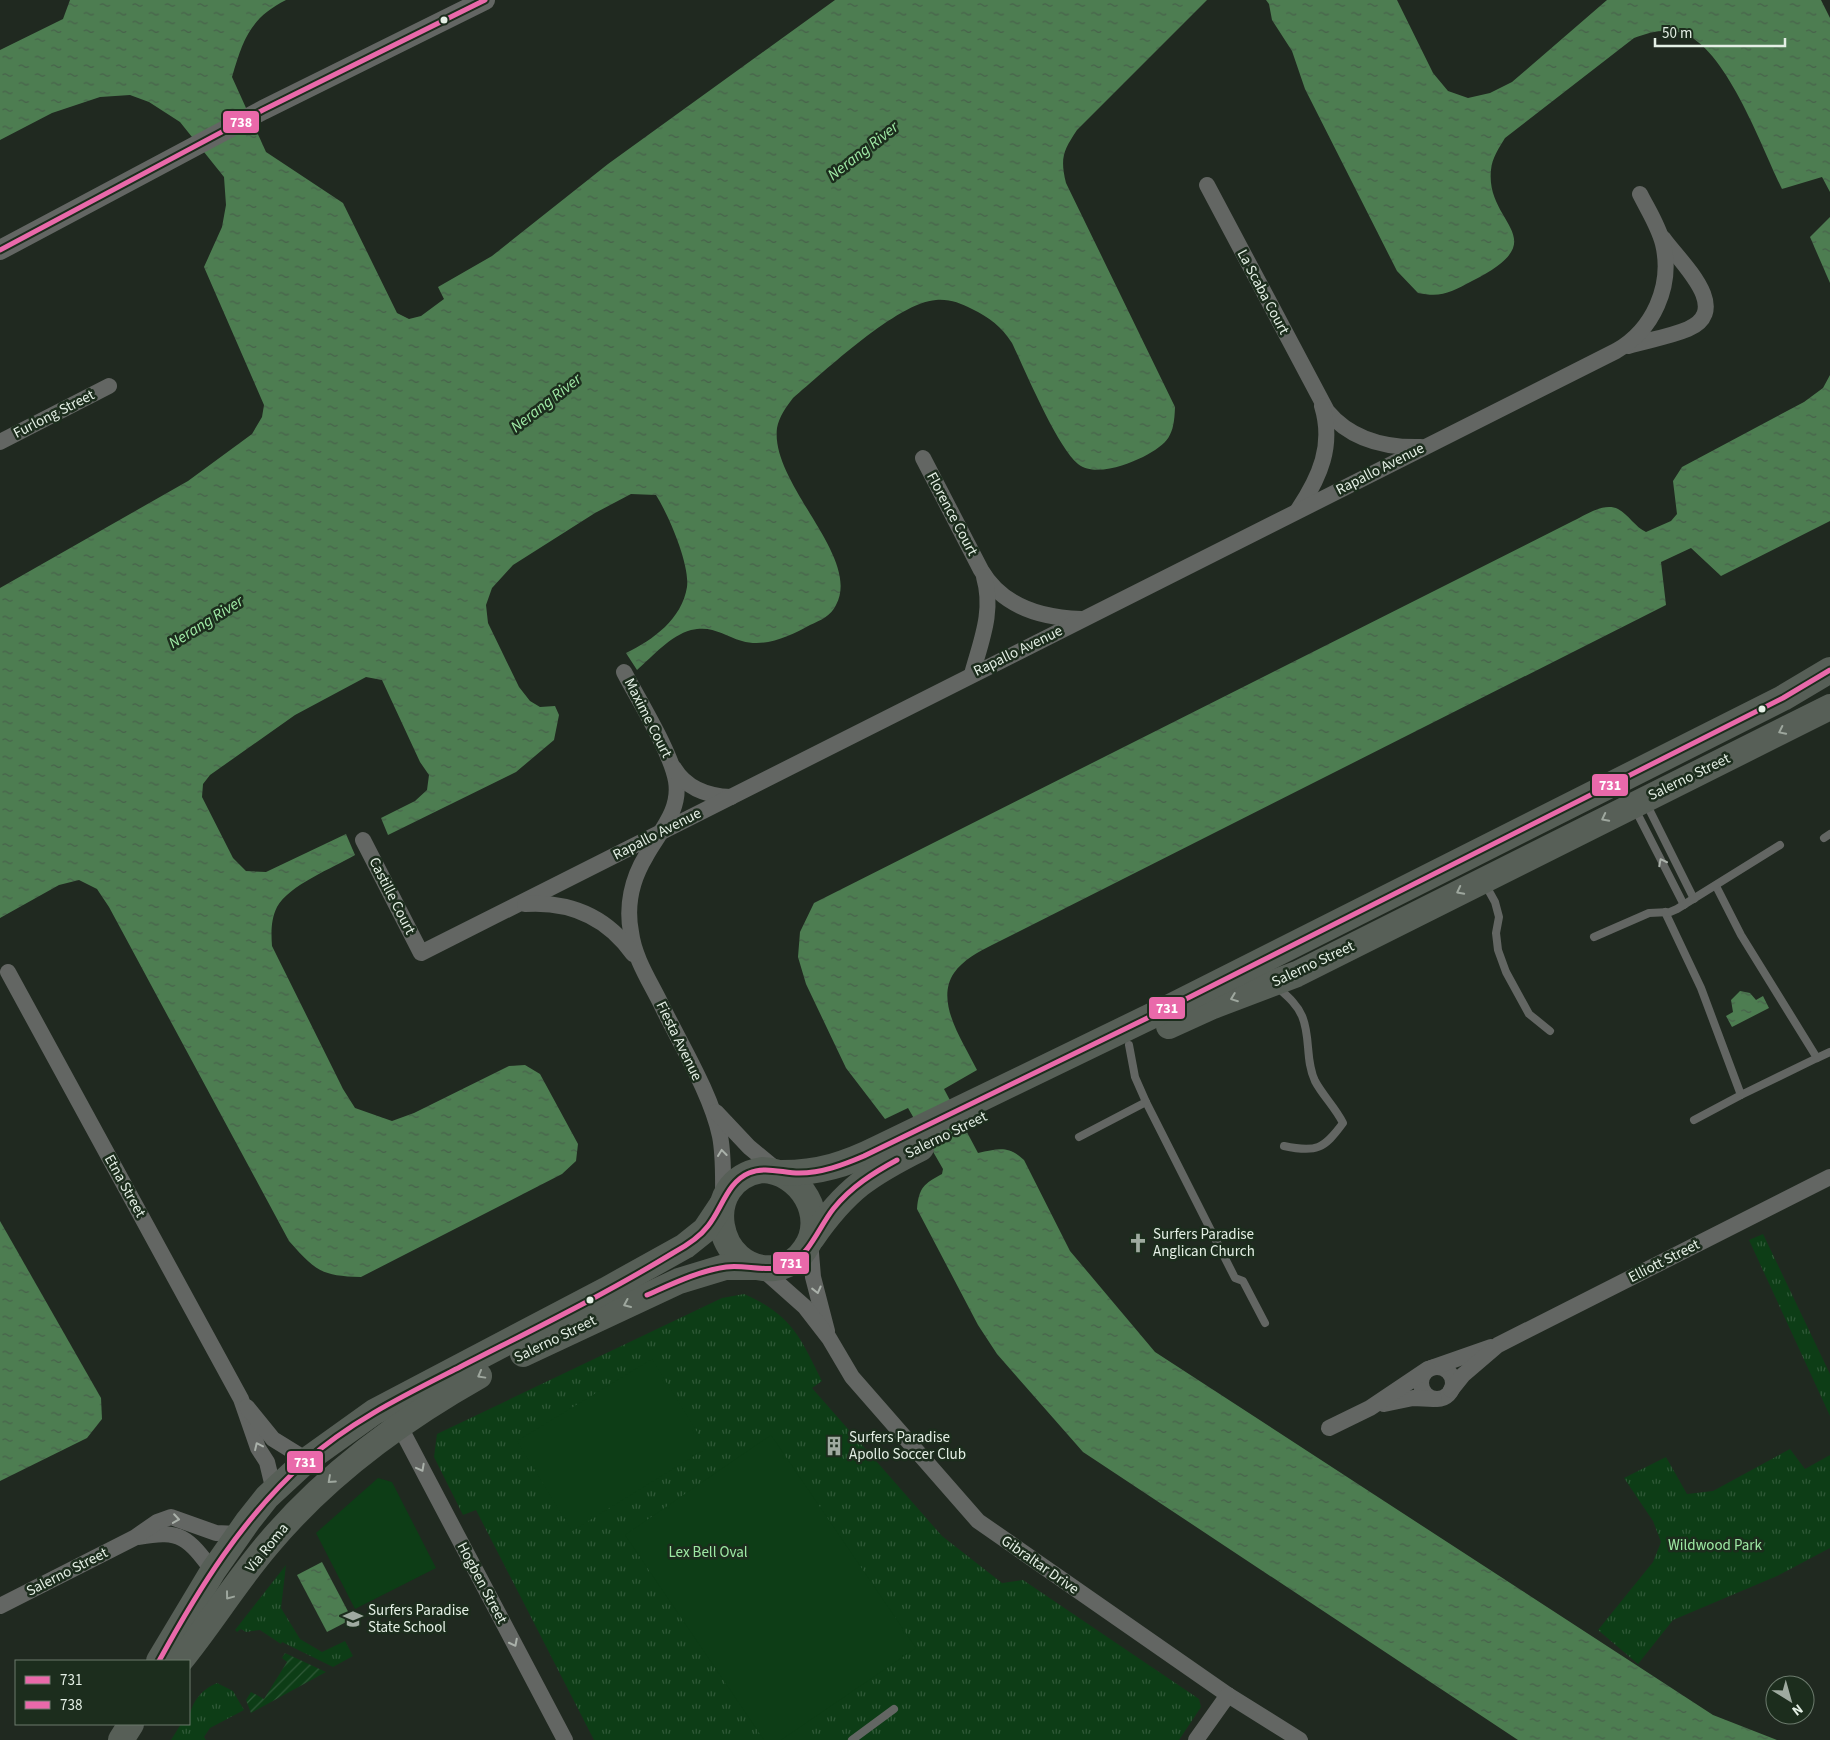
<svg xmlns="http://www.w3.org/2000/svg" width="1830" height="1740" viewBox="0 0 1830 1740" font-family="'Source Sans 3',sans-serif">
<defs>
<pattern id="grass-tufts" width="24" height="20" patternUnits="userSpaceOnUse" patternTransform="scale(1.25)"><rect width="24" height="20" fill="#0d3d16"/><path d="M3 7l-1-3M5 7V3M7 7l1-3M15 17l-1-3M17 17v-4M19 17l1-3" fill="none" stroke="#305938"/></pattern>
<pattern id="garden-furrows" width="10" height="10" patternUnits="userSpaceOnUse" patternTransform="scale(1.25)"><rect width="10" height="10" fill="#0d3d16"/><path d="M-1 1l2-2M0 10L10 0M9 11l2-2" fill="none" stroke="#305938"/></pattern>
<pattern id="water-ripples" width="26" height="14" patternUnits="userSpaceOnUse" patternTransform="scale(1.25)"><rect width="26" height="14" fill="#4d7d51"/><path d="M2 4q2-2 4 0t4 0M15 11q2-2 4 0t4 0" fill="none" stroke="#48624b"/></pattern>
</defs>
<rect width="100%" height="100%" fill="#202920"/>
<g fill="url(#grass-tufts)">
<path d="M1763 1234 1830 1374V1416L1749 1240Z"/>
<path d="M744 1294C792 1315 800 1337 822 1381L812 1388 942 1536 1002 1583 1023 1580 1199 1699 1201 1707 1179 1740H594L476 1510 463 1515 434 1457 437 1434 722 1298Z"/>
<path d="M1790 1449 1805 1469 1830 1455V1548L1777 1576 1673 1620 1638 1664 1598 1630 1653 1562 1661 1542 1653 1521 1624 1478 1666 1457 1687 1494 1713 1491Z"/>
<path d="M286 1565 281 1608 300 1639 322 1652 345 1641 353 1656 333 1667 282 1642 281 1644 260 1630 246 1632 241 1629 237 1632 235 1630Z"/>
<path d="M217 1683 233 1691 244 1710 210 1728 204 1737 206 1740H171L181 1724H189C189 1705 200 1690 217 1683Z"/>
</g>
<path fill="url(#garden-furrows)" d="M285 1653 326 1672 251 1713 246 1700 251 1692 264 1699 287 1662 282 1658Z"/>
<g fill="#0d3d16">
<path d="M652 1359 707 1448 572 1531 517 1441Z"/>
<path d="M771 1435 916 1648 781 1740H764L625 1535Z"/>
<path d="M378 1478 392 1482 436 1568 355 1609 316 1533Z"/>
</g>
<g fill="url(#water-ripples)">
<path d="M70 0H286C250 18 243 40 232 77L266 152 343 203 397 313 409 319 421 316 444 299 438 287 492 256 608 164 835 0H1207L1077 130C1063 151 1060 158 1066 183L1175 407C1174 436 1169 443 1143 457 1126 465 1095 477 1078 464 1057 447 1025 370 1012 343 1001 326 990 318 972 309 960 303 950 299 936 300 898 302 824 372 793 398 786 407 779 417 777 428 770 484 862 557 836 605 831 616 821 620 810 625 790 636 765 648 742 641 722 635 713 625 691 630 670 636 653 656 637 670L626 653C653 640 682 619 687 587 690 564 668 514 656 495L631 494 595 513 513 565 492 588 486 605 488 623 519 687 530 701 540 707 555 706 559 715 554 740 516 772 388 835 381 818 415 801 427 790 429 775 420 762 382 680 366 677 295 715 210 775 203 784 202 797 233 858 246 871 266 872 346 834 355 855C333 868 289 885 277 907 271 919 271 932 272 946L343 1089 355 1108 392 1121 414 1113 509 1066 525 1065 540 1074 578 1144 576 1161 562 1174 361 1277C320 1276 315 1270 289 1241L109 907 97 889 79 880 59 885 0 918V588L188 481 252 434 262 417 264 405 204 267 222 227 226 205 224 177 180 122 149 102 130 95 100 97 52 113 0 140V50L63 19Z"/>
<path d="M1266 0H1397L1433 73 1448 91 1468 98 1490 93 1512 82 1607 0H1821L1830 18V192L1822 177 1782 189C1762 148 1726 47 1682 33 1665 28 1650 32 1634 38L1505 138C1499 148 1492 158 1491 170 1485 225 1558 238 1472 281 1451 292 1442 298 1418 293L1397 271 1305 89 1292 51 1272 20 1269 4Z"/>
<path d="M1830 217V283L1810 237Z"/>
<path d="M1830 375V521L1721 576 1691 548 1661 562 1666 605 992 945C978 952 963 960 954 973 934 1002 964 1043 977 1070L944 1089 978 1153C998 1149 1008 1145 1024 1160L1070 1251 1155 1352 1713 1715 1777 1740H1518L1083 1452 997 1354 978 1325 917 1209C919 1187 924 1184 942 1174L943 1169 908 1108 885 1119 846 1068 806 984 798 957 800 932 814 903 1573 521C1586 515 1604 502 1618 509 1629 515 1635 527 1646 532L1671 521 1677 514 1673 481 1682 467 1804 402 1823 388Z"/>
<path d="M1740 991 1750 993 1756 1000 1763 996 1769 1008 1732 1027 1726 1016 1733 1012 1731 1000Z"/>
<path d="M0 1221 101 1398 102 1419 87 1438 0 1481Z"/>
<path d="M322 1562 352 1619 327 1632 297 1575Z"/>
</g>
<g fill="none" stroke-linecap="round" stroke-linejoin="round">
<g stroke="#636663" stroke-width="8">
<path d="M1646 803 1694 899"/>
<path d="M1635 809 1684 905"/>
<path d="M1824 838 1830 834"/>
<path d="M1485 884 1495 902 1499 917 1496 933 1498 950 1506 972 1529 1014 1550 1031"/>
<path d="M1665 912 1701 988 1741 1095 1817 1058 1741 935 1716 886"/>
<path d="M1594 937 1649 913 1670 912 1677 909 1780 845"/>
<path d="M1277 987C1287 996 1297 1004 1302 1016 1311 1037 1305 1060 1315 1081 1323 1096 1335 1107 1343 1123 1324 1149 1316 1153 1284 1146"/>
<path d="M1129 1045 1135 1077 1146 1102 1235 1278 1243 1281 1265 1323"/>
<path d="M1817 1058 1830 1052"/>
<path d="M1694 1120 1741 1095"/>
<path d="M1079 1137 1146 1102"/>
<path d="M852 1740 894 1709"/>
</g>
<g stroke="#636663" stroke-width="16">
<path d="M1207 185 1327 411C1351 440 1385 448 1421 447"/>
<path d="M1628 346C1648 340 1669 337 1688 329 1734 309 1678 260 1663 238"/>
<path d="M0 442 109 386"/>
<path d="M923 458 981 570C1002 606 1041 618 1081 619"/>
<path d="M1298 510C1320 477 1334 445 1322 406"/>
<path d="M624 672C639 701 671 752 676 781 681 811 659 832 646 856 632 879 626 906 631 932 634 957 649 980 660 1002 679 1042 711 1093 720 1136 724 1157 723 1178 723 1200"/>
<path d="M972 674C981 641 994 611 984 577"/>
<path d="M674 768C686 788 708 796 731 797"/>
<path d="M363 840 421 953 1616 351C1653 330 1673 286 1663 244 1659 227 1648 210 1640 194"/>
<path d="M525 904C570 901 607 917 633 954"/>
<path d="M8 972 241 1399 258 1448 267 1462 274 1491"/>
<path d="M716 1112 749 1147 778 1171"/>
<path d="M810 1241 813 1277 827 1331"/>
<path d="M761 1268 805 1307 829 1338 852 1377 978 1521 1228 1695 1300 1740"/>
<circle cx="1437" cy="1383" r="16"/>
<path d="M1431 1368 1491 1347"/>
<path d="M1451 1390 1463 1375 1498 1345 1830 1177"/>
<path d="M1384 1404 1413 1398 1434 1399"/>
<path d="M247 1407 273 1439 307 1460"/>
<path d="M399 1425 565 1740"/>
<path d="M1329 1428 1370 1408 1428 1369"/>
<path d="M139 1537C181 1529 188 1538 213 1571"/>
<path d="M0 1606 134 1538 157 1522 171 1517 216 1533 238 1534"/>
<path d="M1196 1740 1228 1695"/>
</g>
<path stroke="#636663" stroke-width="20" d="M0 250 263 110 485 0"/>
<g stroke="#575f57" stroke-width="26">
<path d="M1169 1026 1213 1006 1297 974 1830 707"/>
<path d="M762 1170C801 1171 828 1217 805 1249 798 1260 787 1267 774 1268 716 1274 697 1181 762 1170Z"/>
<path d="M782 1173C819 1173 847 1164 879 1148L1172 1006 1783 698 1830 670"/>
<path d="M812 1238C846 1189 869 1174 921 1148"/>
<path d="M523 1354 679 1281 725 1267H756"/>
<path d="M159 1661 213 1571 248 1521 267 1497 307 1460 374 1412 606 1290 685 1246 705 1230 721 1206"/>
<path d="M180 1661C211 1623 237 1580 269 1543 328 1473 401 1420 479 1376"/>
<path d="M121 1740 131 1724"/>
</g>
<defs>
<g id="bus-1">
<path d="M647 1295C672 1284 698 1271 726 1267 746 1264 770 1274 790 1264 810 1254 820 1225 834 1208 851 1187 873 1173 897 1160"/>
<path d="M159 1661C199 1588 243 1517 306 1461 351 1421 407 1394 460 1367 532 1330 604 1295 673 1253 686 1246 699 1238 708 1226 722 1209 727 1182 749 1173 765 1166 783 1173 799 1173 822 1173 843 1165 864 1156L1172 1006 1783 698 1830 670"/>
</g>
<path id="bus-2" d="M0 250 263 110 485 0"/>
</defs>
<use href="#bus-1" stroke="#1c2d1d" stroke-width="9"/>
<use href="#bus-2" stroke="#1c2d1d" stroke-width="9"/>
<use href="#bus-1" stroke="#e969aa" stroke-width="5"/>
<use href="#bus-2" stroke="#e969aa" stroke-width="5"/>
</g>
<defs><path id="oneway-chevron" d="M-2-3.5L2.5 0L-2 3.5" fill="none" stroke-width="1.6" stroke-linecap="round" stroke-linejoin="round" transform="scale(1.25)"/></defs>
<g stroke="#9ea79e">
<use href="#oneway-chevron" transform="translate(1782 731) rotate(154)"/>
<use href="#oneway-chevron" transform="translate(1605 818) rotate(153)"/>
<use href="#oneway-chevron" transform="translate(1460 891) rotate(153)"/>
<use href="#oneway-chevron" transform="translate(1234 998) rotate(159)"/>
<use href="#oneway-chevron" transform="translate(627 1304) rotate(156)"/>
<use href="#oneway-chevron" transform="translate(481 1375) rotate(151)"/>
<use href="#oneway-chevron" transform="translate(331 1480) rotate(138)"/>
<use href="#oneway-chevron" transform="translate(229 1596) rotate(127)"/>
</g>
<g stroke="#aab1aa">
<use href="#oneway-chevron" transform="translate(1662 862) rotate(-117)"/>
<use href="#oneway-chevron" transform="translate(722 1153) rotate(-97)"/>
<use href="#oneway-chevron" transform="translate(817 1290) rotate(76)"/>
<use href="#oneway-chevron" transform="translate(258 1446) rotate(-115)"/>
<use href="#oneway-chevron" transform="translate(421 1468) rotate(62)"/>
<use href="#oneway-chevron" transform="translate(176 1519) rotate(8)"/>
<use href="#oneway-chevron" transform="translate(514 1643) rotate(63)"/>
</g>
<defs>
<symbol id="church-bare" viewBox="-9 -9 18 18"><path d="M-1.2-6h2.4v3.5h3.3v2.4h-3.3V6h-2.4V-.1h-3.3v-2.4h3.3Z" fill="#9faaa0" stroke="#1c2d1d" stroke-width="2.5" paint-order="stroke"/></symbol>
<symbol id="building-bare" viewBox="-9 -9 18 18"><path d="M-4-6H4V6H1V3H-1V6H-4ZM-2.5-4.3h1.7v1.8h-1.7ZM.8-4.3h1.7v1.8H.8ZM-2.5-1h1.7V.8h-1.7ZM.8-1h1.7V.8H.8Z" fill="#9faaa0" stroke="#1c2d1d" stroke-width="2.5" paint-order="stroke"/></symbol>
<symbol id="school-bare" viewBox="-9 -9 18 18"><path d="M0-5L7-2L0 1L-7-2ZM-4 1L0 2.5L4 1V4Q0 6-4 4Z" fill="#9faaa0" stroke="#1c2d1d" stroke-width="2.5" paint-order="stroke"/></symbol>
</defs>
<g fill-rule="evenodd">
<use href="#church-bare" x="1124" y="1229" width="28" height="28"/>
<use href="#building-bare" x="820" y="1432" width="28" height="28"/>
<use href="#school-bare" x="339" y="1605" width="28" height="28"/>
</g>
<g fill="#e4efe5" stroke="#1c2d1d" stroke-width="2">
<circle cx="444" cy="20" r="4.5"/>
<circle cx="1762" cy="709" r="4.5"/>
<circle cx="590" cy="1300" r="4.5"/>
</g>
<g text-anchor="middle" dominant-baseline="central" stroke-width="5" stroke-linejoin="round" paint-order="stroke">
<g font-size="15" fill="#e4efe5" stroke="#1c2d1d">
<text transform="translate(1263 292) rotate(62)">La Scaba Court</text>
<text transform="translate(54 414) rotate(-27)">Furlong Street</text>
<text transform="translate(1380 469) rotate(-27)">Rapallo Avenue</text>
<text transform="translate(952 514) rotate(62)">Florence Court</text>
<text transform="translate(1018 651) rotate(-26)">Rapallo Avenue</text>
<text transform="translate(648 718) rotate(63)">Maxime Court</text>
<text transform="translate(1689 777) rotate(-26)">Salerno Street</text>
<text transform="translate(657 834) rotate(-27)">Rapallo Avenue</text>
<text transform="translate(392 896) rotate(63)">Castille Court</text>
<text transform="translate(1313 964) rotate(-25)">Salerno Street</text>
<text transform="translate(679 1041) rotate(64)">Fiesta Avenue</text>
<text transform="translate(946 1135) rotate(-26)">Salerno Street</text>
<text transform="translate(125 1186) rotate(61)">Etna Street</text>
<text transform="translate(1664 1261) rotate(-27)">Elliott Street</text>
<text transform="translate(555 1339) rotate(-26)">Salerno Street</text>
<text transform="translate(267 1548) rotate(-51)">Via Roma</text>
<text transform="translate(1040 1565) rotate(35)">Gibraltar Drive</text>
<text transform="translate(67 1572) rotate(-27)">Salerno Street</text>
<text transform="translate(482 1583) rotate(62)">Hogben Street</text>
</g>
<g font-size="15" fill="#e4efe5" stroke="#1c2d1d" text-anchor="start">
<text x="1153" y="1234">Surfers Paradise<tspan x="1153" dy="17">Anglican Church</tspan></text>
<text x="849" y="1437">Surfers Paradise<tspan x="849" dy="17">Apollo Soccer Club</tspan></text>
<text x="368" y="1610">Surfers Paradise<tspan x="368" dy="17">State School</tspan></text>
</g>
<g font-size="15" fill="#9ee9a4" stroke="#1c2d1d">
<text x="1715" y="1545">Wildwood Park</text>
<text x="708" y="1552">Lex Bell Oval</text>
</g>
<g font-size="16" font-style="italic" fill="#a0eba6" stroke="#1c2d1d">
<text transform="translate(863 151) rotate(-38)">Nerang River</text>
<text transform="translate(546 403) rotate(-38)">Nerang River</text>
<text transform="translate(206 622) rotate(-32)">Nerang River</text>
</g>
</g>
<g stroke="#1c2d1d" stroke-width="2">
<rect x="222" y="110" width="38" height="24" rx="5" fill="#e969aa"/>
<rect x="1591" y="773" width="38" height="24" rx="5" fill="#e969aa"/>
<rect x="1148" y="996" width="38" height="24" rx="5" fill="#e969aa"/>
<rect x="772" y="1251" width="38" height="24" rx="5" fill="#e969aa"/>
<rect x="286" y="1450" width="38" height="24" rx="5" fill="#e969aa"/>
</g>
<g font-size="14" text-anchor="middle" font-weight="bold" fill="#fff">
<text x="241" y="127">738</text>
<text x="1610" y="790">731</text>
<text x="1167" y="1013">731</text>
<text x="791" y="1268">731</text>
<text x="305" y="1467">731</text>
</g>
<rect x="15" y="1660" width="175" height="65" fill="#1c2d1d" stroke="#6c7b6d"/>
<rect x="25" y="1676" width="25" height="8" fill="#e969aa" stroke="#6c7b6d"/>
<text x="60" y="1685" font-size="15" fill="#e4efe5">731</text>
<rect x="25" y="1701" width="25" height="8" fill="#e969aa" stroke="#6c7b6d"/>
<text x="60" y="1710" font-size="15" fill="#e4efe5">738</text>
<g transform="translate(1790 1700) rotate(143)"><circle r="24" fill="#1c2d1d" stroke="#6c7b6d"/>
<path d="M0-4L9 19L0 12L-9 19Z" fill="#9faaa0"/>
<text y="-8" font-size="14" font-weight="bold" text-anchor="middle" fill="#e4efe5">N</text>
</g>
<path d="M1655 38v8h130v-8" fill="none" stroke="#e4efe5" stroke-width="2.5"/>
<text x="1662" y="38" font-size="15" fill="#e4efe5" stroke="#1c2d1d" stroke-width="4" paint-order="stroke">50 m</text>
</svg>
